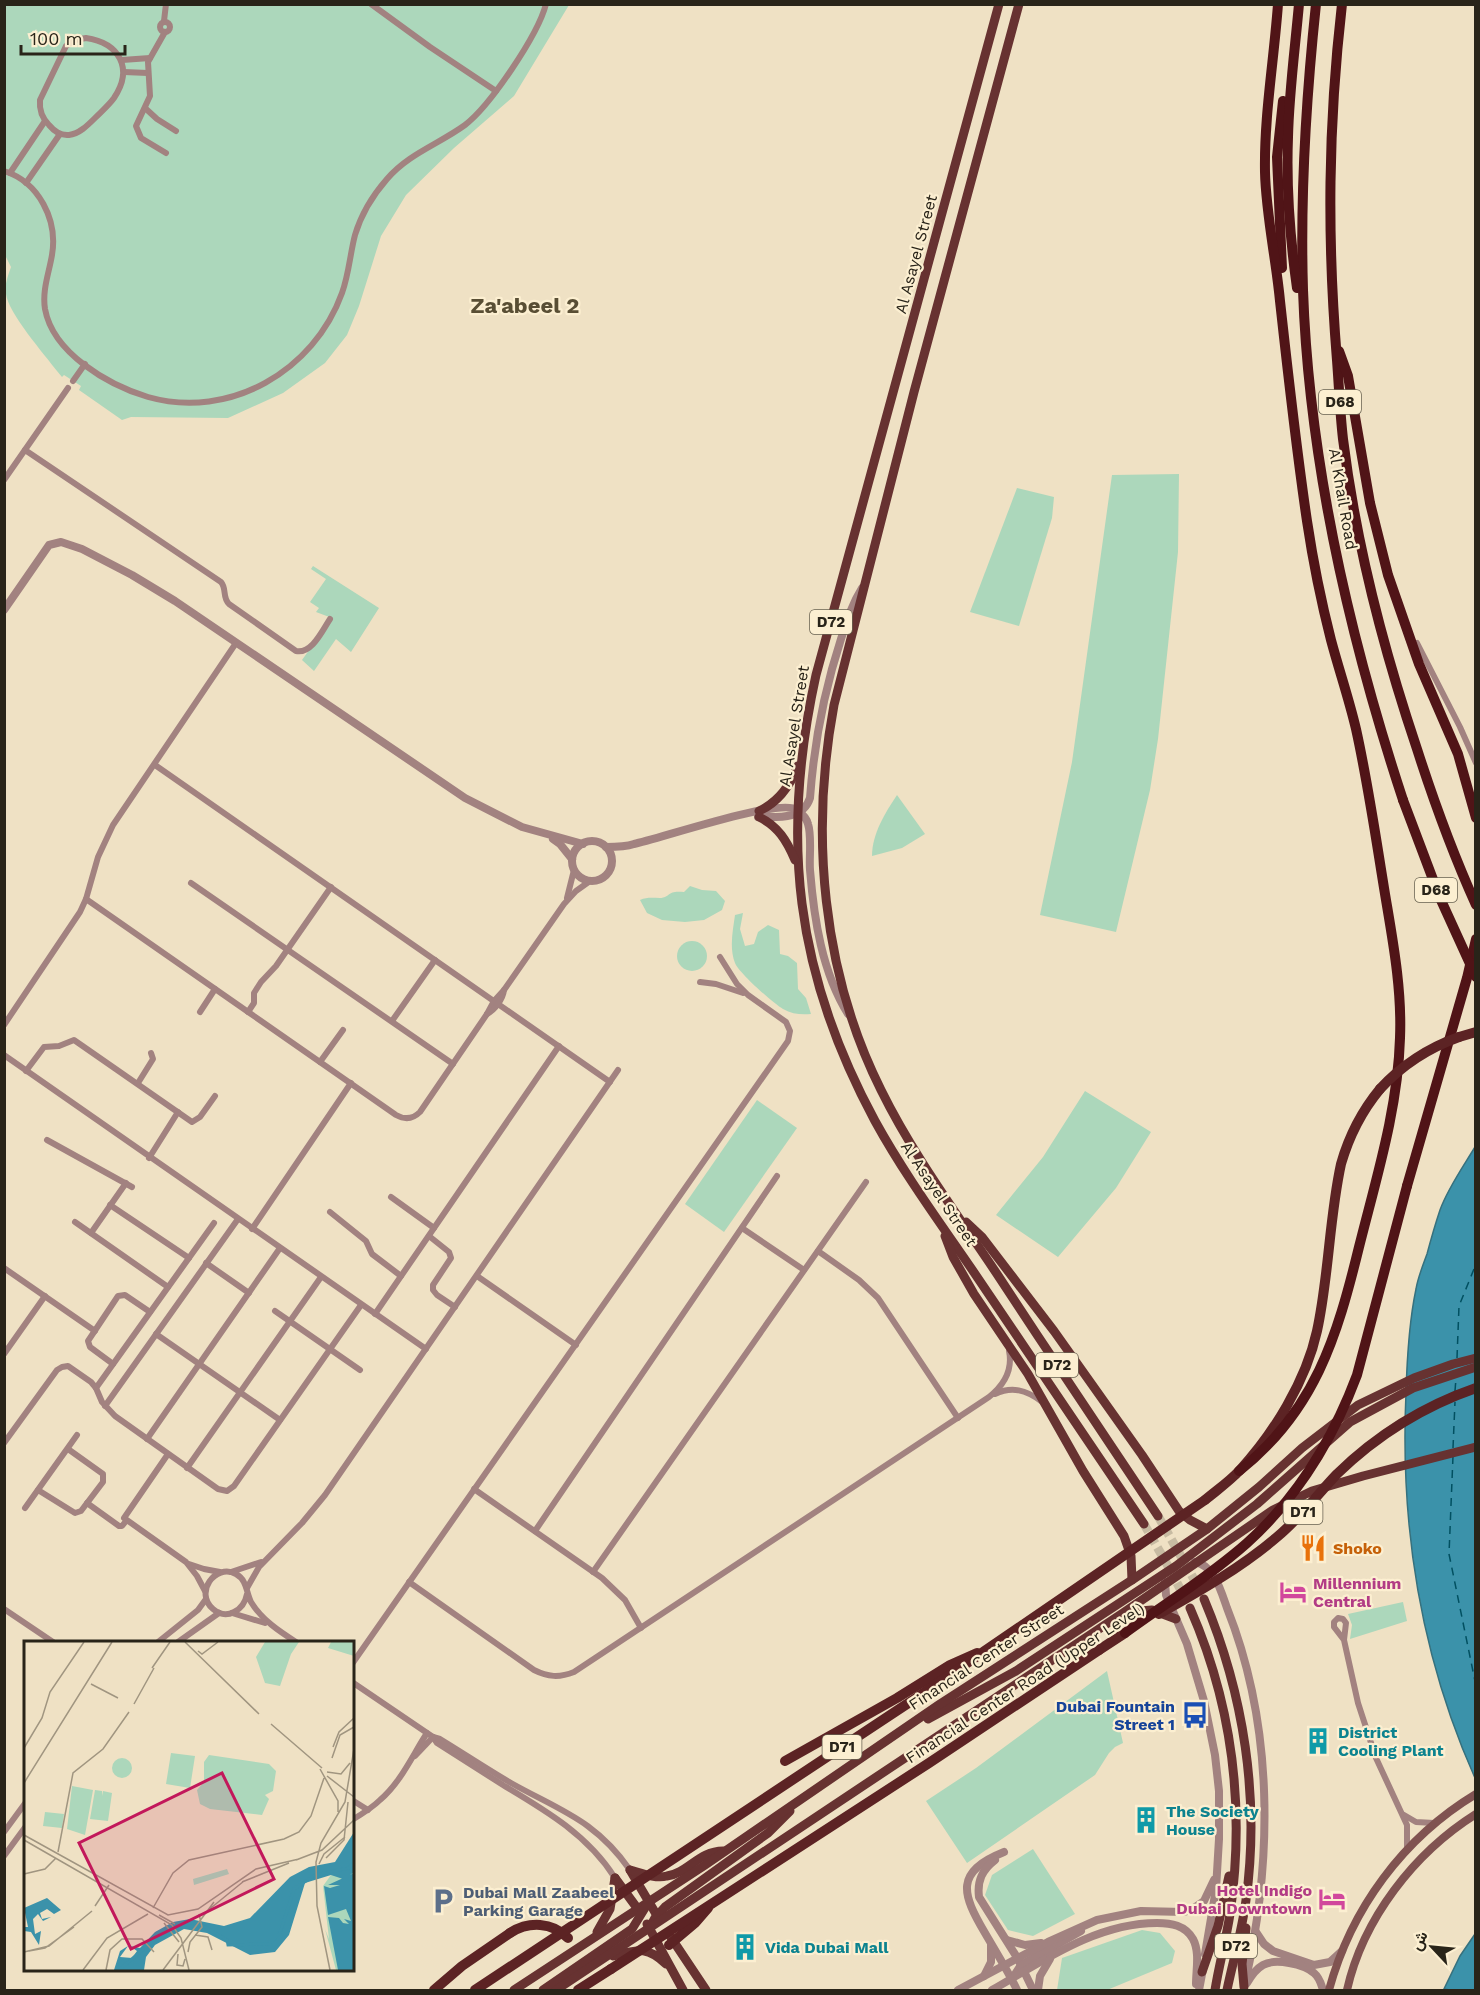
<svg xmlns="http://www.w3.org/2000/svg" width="1480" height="1995" viewBox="0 0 1480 1995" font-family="'Work Sans',Vazirmatn,sans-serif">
<rect width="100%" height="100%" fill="#efe1c4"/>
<g fill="#acd7bb">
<path d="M4 5H569L514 96 454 148 406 195 381 236 359 306 347 335 325 363 283 393 228 418 131 417 122 420 79 390 81 386 64 375 62 377 57 371C45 355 8 313 6 294 4 285 8 276 11 267L4 253Z"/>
<path d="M1179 474 1178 552 1158 739 1150 790 1116 932 1040 915 1072 762 1112 475Z"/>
<path d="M1017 488 1054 497 1052 518 1019 626 970 612Z"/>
<path d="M313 566 379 608 351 652 336 639 314 671 302 660 332 618 316 612 319 608 310 602 326 579 311 569Z"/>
<path d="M897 795 925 834 902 848 872 856C872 834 885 813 897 795Z"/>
<path d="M690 886 702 890 716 891 725 901 722 910 704 920 685 922 662 920 647 913 640 900C647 897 652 898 660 898 671 897 667 890 684 892Z"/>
<path d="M743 913 740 929 745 946 754 944 758 932 768 925 779 930 780 954 788 956 797 963 798 989 806 998 811 1014C801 1015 792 1014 783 1009 773 1003 739 973 735 963 729 948 733 930 735 915Z"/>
<circle cx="692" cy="956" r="15"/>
<path d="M1085 1091 1151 1132 1116 1188 1058 1257 996 1215 1043 1157Z"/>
<path d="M757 1100 797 1128 724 1232 685 1204Z"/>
<path d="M1403 1602 1407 1621 1350 1639 1352 1625 1348 1614Z"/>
<path d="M1107 1671 1123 1743 1115 1747 1109 1753 1095 1775 967 1863 926 1801 976 1768Z"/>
<path d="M1033 1849 1075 1914 1033 1936 1008 1930 985 1895 992 1875Z"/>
<path d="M1142 1930 1160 1933 1175 1951 1172 1963 1107 1990H1057L1062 1958Z"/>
</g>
<g fill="#3b92aa" stroke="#36717e" stroke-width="1.5">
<path d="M1475 1147V1778C1421 1657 1400 1525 1406 1393 1407 1358 1409 1322 1416 1289 1418 1277 1423 1265 1427 1254 1431 1239 1435 1225 1440 1210 1448 1188 1463 1167 1475 1147Z"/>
<path d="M1475 1934V1990H1450L1444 1989 1460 1956Z"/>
</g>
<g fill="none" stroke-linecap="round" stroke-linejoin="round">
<g stroke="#015061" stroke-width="1.5" stroke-dasharray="8 6" stroke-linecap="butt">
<path d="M1457 1358 1459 1306 1476 1264"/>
<path d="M1455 1391 1456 1378"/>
<path d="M1453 1448 1455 1402"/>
<path d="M1453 1456 1449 1554 1476 1686"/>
</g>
<g stroke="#c7bba2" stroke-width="9" stroke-dasharray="9 4.5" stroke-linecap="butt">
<path d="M1158 1516 1199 1588"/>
<path d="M1144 1524 1168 1566 1185 1598"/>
</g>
<g stroke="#a28280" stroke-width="6">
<path d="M371 4 430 47 496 91"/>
<path d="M164 21 166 4"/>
<circle cx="165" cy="27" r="5"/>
<path d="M165 32 148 62 150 96 136 126 141 138 166 153"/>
<path d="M86 38C119 43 134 68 114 98 109 105 102 111 95 118 88 125 79 134 69 135 60 136 54 131 49 125 42 118 39 111 40 100L66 46 75 40Z"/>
<path d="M122 60 150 58"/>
<path d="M124 72 148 73"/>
<path d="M145 108 157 119 176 131"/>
<path d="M4 171C39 182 58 220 52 255 49 273 42 290 45 309 53 353 108 385 148 397 230 420 314 371 342 293 349 274 350 254 355 235 361 215 373 195 387 179 408 154 439 144 465 125 490 106 538 35 546 4"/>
<path d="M10 173 45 121"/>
<path d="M26 183 60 134"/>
<path d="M73 381 85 364"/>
<path d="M25 450 221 582C227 589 222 597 229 604L296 651C312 654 322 631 330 619"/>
<path d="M4 480 68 388"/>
<path d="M1417 643 1460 727 1476 763"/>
<path d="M155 765 610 1082"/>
<path d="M191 883 453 1064"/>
<path d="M567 898 574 870"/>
<path d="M86 899 396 1115C405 1120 413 1119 420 1112L487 1014 494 1001 504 990 564 904 576 891 590 881"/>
<path d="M700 982 716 984 743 993"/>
<path d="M200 1012 215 989"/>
<path d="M248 1012 254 1003V993L261 982 276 966 331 887"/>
<path d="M487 1014C495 1010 503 999 504 990"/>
<path d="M392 1021 435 960"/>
<path d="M4 1025 80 912 86 899 98 857 113 825 236 643"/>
<path d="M4 1055 426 1349"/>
<path d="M320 1062 343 1030"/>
<path d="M26 1071 44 1047 59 1046 74 1040 192 1122 200 1117 215 1096"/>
<path d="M138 1083 153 1059 151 1053"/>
<path d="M47 1140 132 1187"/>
<path d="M149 1158 178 1112"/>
<path d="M391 1197 434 1228"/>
<path d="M110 1205 189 1258"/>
<path d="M330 1212 366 1241 372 1254 401 1276"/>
<path d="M75 1222 168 1287"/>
<path d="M742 1228 804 1270"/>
<path d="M252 1229 351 1083"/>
<path d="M91 1233 126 1183"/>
<path d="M429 1236 449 1252 451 1258 433 1285V1290L437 1295 455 1307"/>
<path d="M818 1251 859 1280 878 1298 958 1418"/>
<path d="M206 1263 249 1293"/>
<path d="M4 1268 95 1331"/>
<path d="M477 1276 576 1345"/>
<path d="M275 1311 360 1370"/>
<path d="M375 1314 559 1046"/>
<path d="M156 1334 280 1420"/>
<path d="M4 1354 45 1296"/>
<path d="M113 1364 90 1347 88 1341 118 1296 125 1295 150 1312"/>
<path d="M96 1388 214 1223"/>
<path d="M995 1394C1012 1386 1026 1390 1041 1401"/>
<path d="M105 1406 238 1219"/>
<path d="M147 1439 280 1248"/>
<path d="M4 1443 57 1370 62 1367 68 1366 91 1382 96 1388 102 1402 115 1416 218 1489 227 1491 234 1486 361 1305"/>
<path d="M168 1454 124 1518 186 1562 197 1576 205 1591"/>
<path d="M187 1468 321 1277"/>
<path d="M474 1489 602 1578 625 1600 641 1628"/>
<path d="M38 1490 75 1513 81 1511 103 1482V1474L68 1449"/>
<path d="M87 1503 119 1526H122L126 1521"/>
<path d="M25 1508 77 1435"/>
<path d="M535 1531 777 1176"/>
<path d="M189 1564 204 1569 220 1572"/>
<path d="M231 1572 261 1562"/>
<path d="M593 1572 866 1182"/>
<path d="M409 1582 534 1670C548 1677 559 1678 574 1672L989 1397C1004 1385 1013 1370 1009 1351"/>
<path d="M247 1588 259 1567 302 1523 325 1495 618 1070"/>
<path d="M247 1594C244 1610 227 1621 213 1609 194 1593 215 1563 236 1574 247 1580 246 1592 251 1602 262 1620 279 1631 296 1642"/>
<path d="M4 1609 53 1642"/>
<path d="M232 1613 265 1623"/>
<path d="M1344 1640 1334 1627V1622L1338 1618 1343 1619 1346 1623 1344 1640 1358 1703 1376 1758 1407 1825V1849"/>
<path d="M158 1642 198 1610 206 1599"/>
<path d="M178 1642 219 1613"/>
<path d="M352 1664 788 1041 790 1031 786 1022 748 995 737 984 720 957"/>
<path d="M352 1682 433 1737 437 1743C459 1757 481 1771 503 1785 545 1810 588 1835 615 1878"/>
<path d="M433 1737 440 1739C463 1753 487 1769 511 1783 561 1811 595 1820 630 1870"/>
<path d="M415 1756 433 1737"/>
<path d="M352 1800 368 1810"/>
<path d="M1404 1815 1416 1822 1434 1823"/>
<path d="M352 1820C362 1814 372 1808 380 1800 401 1782 412 1756 427 1733"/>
<path d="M4 1832 26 1802"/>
<path d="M4 1856 26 1826"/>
</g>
<g stroke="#a28280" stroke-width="8">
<path d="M4 610 49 545 61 542 82 549 132 575 175 601 465 798 522 827 583 844"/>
<path d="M758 817C777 817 803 820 810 798 814 744 824 691 841 639 847 621 852 604 862 588"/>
<path d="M553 839 560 844 572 859"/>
<circle cx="592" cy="861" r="20"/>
<path d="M606 847C616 847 625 847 634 844 659 839 781 797 797 810 801 813 807 819 808 824 812 836 809 857 810 870 814 919 822 972 848 1014"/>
<path d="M1195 1562C1214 1565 1221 1591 1227 1608 1274 1726 1273 1860 1245 1983"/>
<path d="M1165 1582 1166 1595 1187 1644 1204 1701 1215 1755 1219 1791V1839L1216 1889 1205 1954"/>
<path d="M1004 1852C954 1872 962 1894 985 1933 996 1952 1008 1971 1017 1990"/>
<path d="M995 1860C982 1870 977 1881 979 1897L1018 1959 1033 1990"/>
<path d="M1256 1932 1264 1944 1273 1951 1314 1965 1330 1962 1342 1951"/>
<path d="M1007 1940 1025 1945 1041 1943"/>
<path d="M984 1976 991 1962V1945"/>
<path d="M1012 1979 1021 1965 1081 1931"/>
<path d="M1247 1983C1251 1976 1256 1969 1263 1965 1275 1958 1304 1964 1314 1973 1320 1978 1321 1984 1323 1990"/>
<path d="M958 1990 1048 1942 1097 1920 1141 1911 1184 1912 1191 1910 1204 1901 1214 1880"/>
<path d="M992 1990C1043 1961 1096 1923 1157 1923 1171 1923 1185 1925 1193 1939 1200 1952 1196 1970 1196 1984"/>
<path d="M1038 1990 1040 1976 1050 1959"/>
<path d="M1199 1990 1203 1969"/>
</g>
<g stroke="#805351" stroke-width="8">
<path d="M1329 1990C1351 1909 1403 1838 1476 1794"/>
<path d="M1347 1990C1363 1919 1414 1853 1476 1814"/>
</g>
<g stroke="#673231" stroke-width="9">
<path d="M999 4 816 675C780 838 795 973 875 1121 903 1172 938 1220 971 1268 1029 1353 1086 1439 1144 1524"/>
<path d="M1019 4 914 392 834 705C810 833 822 972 881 1090 913 1155 957 1214 997 1274 1050 1355 1104 1435 1158 1516"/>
<path d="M759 811C779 802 790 786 798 766"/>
<path d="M759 817C778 826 787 841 795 860"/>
<path d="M966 1222 982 1237 1054 1331 1142 1455 1179 1511 1190 1520 1207 1529"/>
<path d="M945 1236 953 1257 974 1294 1028 1374 1083 1471 1124 1536 1131 1556 1132 1580"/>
<path d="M1204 1599C1244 1694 1260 1798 1246 1900 1242 1931 1233 1961 1227 1990"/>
<path d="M1190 1608C1233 1706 1245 1809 1230 1914 1226 1940 1219 1965 1215 1990"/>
<path d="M1129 1612 1152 1610 1176 1619"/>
<path d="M928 1719 1016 1671 1176 1566 1257 1504 1350 1422 1413 1388 1476 1367"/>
<path d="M630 1870 659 1919"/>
<path d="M630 1870C641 1873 655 1879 667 1876 688 1873 699 1851 723 1851"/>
<path d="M615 1878 640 1912"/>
<path d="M647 1924 683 1990"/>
<path d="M650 1927 655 1918 665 1907 768 1833 790 1811"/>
<path d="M597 1932 610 1909 615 1878"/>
<path d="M670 1936 706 1990"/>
<path d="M613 1956C637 1950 646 1945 666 1964"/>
<path d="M1202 1972 1218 1926 1229 1876"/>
<path d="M1244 1987 1242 1964 1246 1928"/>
<path d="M514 1990 705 1865 940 1704 1132 1580 1207 1529 1259 1487 1302 1448 1358 1405 1414 1378 1453 1364 1476 1358"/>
<path d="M543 1990 632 1929 648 1903"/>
<path d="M556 1990 1123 1613 1273 1510 1312 1491 1363 1476 1476 1447"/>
</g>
<g stroke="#5c2324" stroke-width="10">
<path d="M1459 1037 1476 1032"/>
<path d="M1205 1500C1217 1490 1230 1481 1240 1470 1274 1433 1306 1381 1317 1331 1329 1276 1329 1219 1341 1164 1349 1136 1361 1112 1380 1089"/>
<path d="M1099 1650 1125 1633"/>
<path d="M785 1761 897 1698 950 1665 977 1653"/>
<path d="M434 1990 462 1966 510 1933"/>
<path d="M578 1990 611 1969"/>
</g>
<g stroke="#501417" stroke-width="10">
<path d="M1316 4C1306 99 1300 194 1303 290 1309 463 1349 636 1403 800"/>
<path d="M1342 4C1328 126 1327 238 1337 360 1339 386 1340 413 1343 439 1356 544 1383 648 1417 749 1434 802 1453 854 1476 905"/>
<path d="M1282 268 1277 157 1283 101"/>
<path d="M1297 288C1290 238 1286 188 1288 137 1289 93 1295 49 1299 4"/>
<path d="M1339 351 1348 376 1370 503 1388 575 1419 664 1458 754 1476 818"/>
<path d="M1407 1186 1467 978 1476 939"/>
<path d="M1239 1471C1315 1411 1337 1337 1359 1247 1376 1179 1398 1109 1400 1038 1402 989 1393 942 1385 894 1376 839 1368 783 1356 729 1349 699 1339 670 1331 640 1321 601 1313 561 1307 521 1296 447 1288 374 1280 301 1276 258 1266 215 1265 172 1264 116 1274 60 1278 4"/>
</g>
<g stroke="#5c2324" stroke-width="10">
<path d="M1380 1089C1402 1065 1428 1048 1459 1037"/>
<path d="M1159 1614C1200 1591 1242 1567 1277 1537 1300 1518 1317 1495 1337 1474 1376 1436 1424 1406 1476 1388"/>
<path d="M510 1933C529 1921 552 1922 568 1938"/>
<path d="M669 1945 695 1923 708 1908"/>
<path d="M611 1969 929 1763 1099 1650"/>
<path d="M475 1990 916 1698 1205 1500"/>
</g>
<g stroke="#501417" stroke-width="10">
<path d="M1403 800 1440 898 1476 977"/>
<path d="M1125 1633C1166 1603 1210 1576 1247 1543 1298 1497 1333 1439 1357 1375L1407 1186"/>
</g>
</g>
<defs>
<symbol id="restaurant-bare" viewBox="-9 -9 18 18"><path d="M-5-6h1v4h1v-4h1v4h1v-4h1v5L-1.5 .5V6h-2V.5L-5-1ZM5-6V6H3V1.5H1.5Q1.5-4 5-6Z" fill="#e8710a" stroke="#fcefd1" stroke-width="2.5" paint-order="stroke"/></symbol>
<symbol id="hotel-bare" viewBox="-9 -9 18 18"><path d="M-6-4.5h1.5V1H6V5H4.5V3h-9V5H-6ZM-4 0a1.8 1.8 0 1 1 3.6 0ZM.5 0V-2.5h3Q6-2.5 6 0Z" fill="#d1479c" stroke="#fcefd1" stroke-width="2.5" paint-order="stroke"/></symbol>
<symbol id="bus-bare" viewBox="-9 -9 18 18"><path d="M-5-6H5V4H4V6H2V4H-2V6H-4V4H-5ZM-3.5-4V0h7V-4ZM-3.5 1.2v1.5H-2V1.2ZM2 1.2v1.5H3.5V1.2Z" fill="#1a4fb4" stroke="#fcefd1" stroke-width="2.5" paint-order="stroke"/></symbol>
<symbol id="building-bare" viewBox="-9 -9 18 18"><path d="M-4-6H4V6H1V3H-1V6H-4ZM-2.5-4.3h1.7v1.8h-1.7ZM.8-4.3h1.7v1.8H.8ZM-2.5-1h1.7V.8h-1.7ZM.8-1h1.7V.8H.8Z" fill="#0f9aa8" stroke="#fcefd1" stroke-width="2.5" paint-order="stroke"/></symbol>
<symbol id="parking-bare" viewBox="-9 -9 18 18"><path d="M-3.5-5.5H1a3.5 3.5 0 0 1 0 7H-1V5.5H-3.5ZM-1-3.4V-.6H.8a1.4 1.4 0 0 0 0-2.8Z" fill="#5c6f8a" stroke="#fcefd1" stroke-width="2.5" paint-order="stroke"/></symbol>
</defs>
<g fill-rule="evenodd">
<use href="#restaurant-bare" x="1294" y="1529" width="38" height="38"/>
<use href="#hotel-bare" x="1274" y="1573" width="38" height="38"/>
<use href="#bus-bare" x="1176" y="1696" width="38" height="38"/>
<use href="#building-bare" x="1299" y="1722" width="38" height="38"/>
<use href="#building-bare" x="1127" y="1801" width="38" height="38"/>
<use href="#hotel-bare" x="1313" y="1880" width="38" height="38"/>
<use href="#parking-bare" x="424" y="1882" width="38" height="38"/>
<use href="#building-bare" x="726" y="1928" width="38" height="38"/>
</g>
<g text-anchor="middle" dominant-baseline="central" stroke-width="4.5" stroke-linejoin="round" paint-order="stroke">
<g fill="#fcefd1" stroke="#686150" stroke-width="1.5">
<rect x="1319" y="390" width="42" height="24" rx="4.5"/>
<rect x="810" y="610" width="42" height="24" rx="4.5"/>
<rect x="1415" y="878" width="42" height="24" rx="4.5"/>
<rect x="1036" y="1353" width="42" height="24" rx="4.5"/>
<rect x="1283.5" y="1500" width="39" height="24" rx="4.5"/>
<rect x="822.5" y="1735" width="39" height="24" rx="4.5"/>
<rect x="1215" y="1934" width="42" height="24" rx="4.5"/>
</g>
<g font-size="15" font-weight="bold" fill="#292419">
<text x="1340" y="402">D68</text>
<text x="831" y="622">D72</text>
<text x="1436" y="890">D68</text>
<text x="1057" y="1365">D72</text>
<text x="1303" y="1512">D71</text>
<text x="842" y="1747">D71</text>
<text x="1236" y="1946">D72</text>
</g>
<g font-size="16" fill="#292419" stroke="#fcefd1">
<text transform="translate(916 254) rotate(-75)">Al Asayel Street</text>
<text transform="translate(1343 499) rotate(80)">Al Khail Road</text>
<text transform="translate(794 726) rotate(-81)">Al Asayel Street</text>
<text transform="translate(939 1194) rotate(56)">Al Asayel Street</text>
<text transform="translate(986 1657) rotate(-33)">Financial Center Street</text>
<text transform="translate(1025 1683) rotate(-33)">Financial Center Road (Upper Level)</text>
</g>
<g font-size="16" font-weight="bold" fill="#c56008" stroke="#fcefd1" text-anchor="start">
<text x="1333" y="1548">Shoko</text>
</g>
<g font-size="16" font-weight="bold" fill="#b23c85" stroke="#fcefd1" text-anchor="start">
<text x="1313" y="1583">Millennium<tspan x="1313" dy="18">Central</tspan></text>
<text x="1312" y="1890" text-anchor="end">Hotel Indigo<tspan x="1312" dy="18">Dubai Downtown</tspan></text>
</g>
<g font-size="16" font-weight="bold" fill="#164399" stroke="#fcefd1" text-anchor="end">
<text x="1175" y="1706">Dubai Fountain<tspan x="1175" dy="18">Street 1</tspan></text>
</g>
<g font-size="16" font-weight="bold" fill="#0d838f" stroke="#fcefd1" text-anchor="start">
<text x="1338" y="1732">District<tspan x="1338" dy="18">Cooling Plant</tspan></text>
<text x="1166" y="1811">The Society<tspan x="1166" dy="18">House</tspan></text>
<text x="765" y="1947">Vida Dubai Mall</text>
</g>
<g font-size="16" font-weight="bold" fill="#4e5e75" stroke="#fcefd1" text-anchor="start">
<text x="463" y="1892">Dubai Mall Zaabeel<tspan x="463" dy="18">Parking Garage</tspan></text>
</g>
<g font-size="22" font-weight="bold" fill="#594e34" stroke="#fcefd1">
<text x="525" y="305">Za'abeel 2</text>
</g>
</g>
<g transform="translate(24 1641)">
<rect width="330" height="330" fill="#efe1c4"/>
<path d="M241 1H275L267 13 256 45 241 42 232 16ZM307 1H330V15L304 7ZM147 112 171 115 166 147 142 143ZM185 114 245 123 252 130 249 150 241 154 245 158 238 174 186 168 176 163 173 149 180 141V121ZM88 127a10 10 0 1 1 20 0a10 10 0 1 1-20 0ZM48 145 69 149 61 194 43 188ZM71 149 78 150V155L79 150 88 152 84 180 66 178ZM21 171 40 173 38 187 19 185ZM203 228 205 233 170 244 169 238ZM330 228V329H312L301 288 305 298 299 245 307 234Z" fill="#acd7bb"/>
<path d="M330 191 329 232 319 238 307 234 281 242 265 294 251 311 226 314 183 292 160 288 131 304 122 316 120 329H90L96 310 104 305 96 316 108 317 113 310 106 305 116 307 131 291 149 281 166 278 200 285 226 277 266 236 285 226 311 221ZM330 232V329H314L304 276 315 277 319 282 325 283 320 278 327 280 322 268 304 274 300 245 306 247 316 244H304ZM23 257 37 269 30 273 23 268 16 272 18 278 27 276 19 280 14 273 9 278 11 293 17 290 15 304 7 291 0 290V286H4L0 267Z" fill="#3b92aa"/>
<path fill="none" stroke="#3b92aa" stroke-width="3" d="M296 233 325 227 330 221M153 283 172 282M179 285 203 299 204 304 245 303 256 292 270 248 291 234M95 329 143 288"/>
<path fill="none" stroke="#a09580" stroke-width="1.5" d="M161 1 235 73M174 10 178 13 194 1M128 27 146 1M67 43 94 57M110 63 130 27M247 83 298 127M309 106 315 91 330 77M0 107 18 77 26 51 60 1M308 117 316 94 330 86M296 128 314 160V171M303 131 317 133 326 122M303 135 330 156M0 142 88 1M0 194 144 274 174 268 232 228 275 218M0 199 148 284 157 297 165 329M34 211 49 132 79 108 105 71M302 217 320 199 324 161M272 219 298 209 330 179M295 223 300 213 321 196M0 233 21 228 32 217M218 241 265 222M71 265 85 244M129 267 149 232 165 219 260 198 275 191 287 175 300 137M182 271 220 240M135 274 151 283M140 282 155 301M171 294 184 296 188 309M5 310 21 307 50 286M0 311 25 305 68 270M164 311 166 301 178 286 175 273M154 313 153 324 159 325 161 318M59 329 83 297 124 273M82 329 86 309 98 298H118L130 311M139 329 190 261M306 329 293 265 292 221 297 202 321 161 330 108"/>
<path fill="#c2185b" fill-opacity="0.15" stroke="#c2185b" stroke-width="3" d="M198 132 250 238 107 308 55 202Z"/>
<rect width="330" height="330" fill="none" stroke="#292419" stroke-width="3"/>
</g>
<rect width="1480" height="1995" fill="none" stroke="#292419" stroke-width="12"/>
<g transform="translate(1432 1947) rotate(296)" stroke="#fcefd1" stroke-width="4.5" paint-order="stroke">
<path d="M0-4.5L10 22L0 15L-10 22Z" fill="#292419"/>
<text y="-9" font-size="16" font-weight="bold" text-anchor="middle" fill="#292419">ش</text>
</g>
<path d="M21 45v9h104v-9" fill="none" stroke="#292419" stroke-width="3"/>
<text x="30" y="45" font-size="18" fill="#292419" stroke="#fcefd1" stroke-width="4.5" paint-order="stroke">100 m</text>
</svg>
